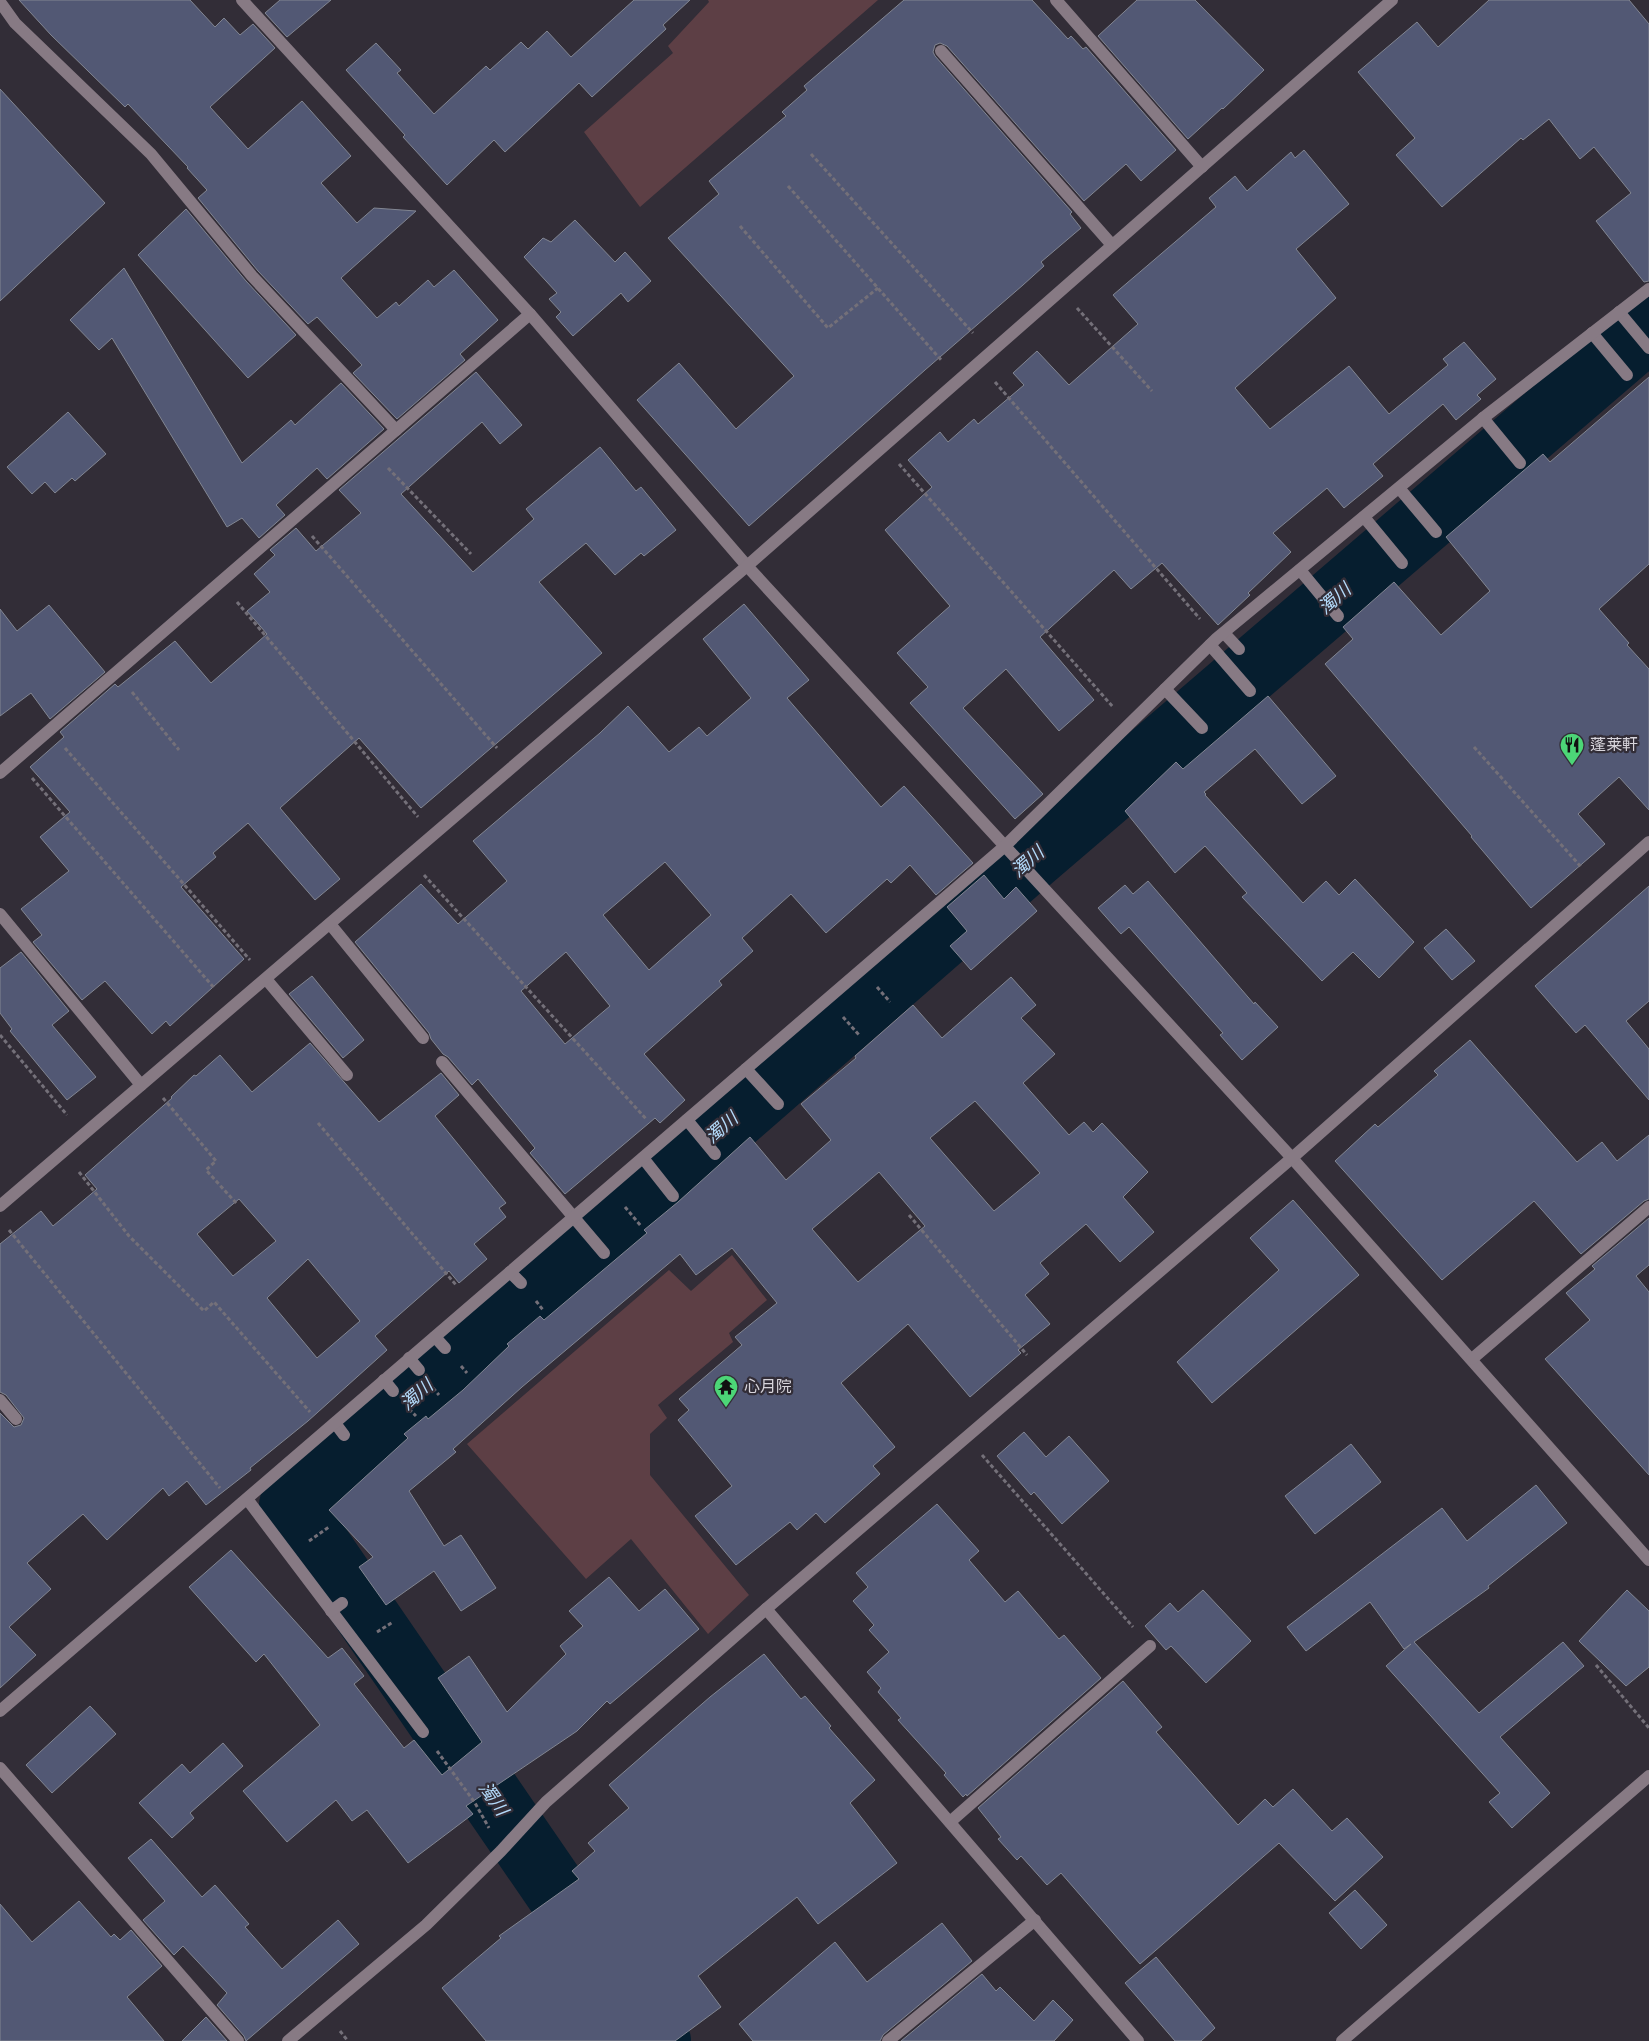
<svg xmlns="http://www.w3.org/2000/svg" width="1649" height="2041" viewBox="0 0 1649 2041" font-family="Spectral,'Noto Sans JP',serif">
<rect width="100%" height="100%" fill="#322d37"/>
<g fill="#5d3f45">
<path d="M708 0H878L640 207 584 132 673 53 668 46 709 2Z"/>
<path d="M732 1255 767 1300 729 1333 733 1342 658 1405 667 1418 650 1434V1475L749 1595 708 1634 631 1539 586 1579 467 1444 669 1270 691 1291Z"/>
</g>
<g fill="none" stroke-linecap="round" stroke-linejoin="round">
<path stroke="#061e2f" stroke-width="64" d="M659 2041 291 1505 1023 866 1649 329"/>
</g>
<g fill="#525874" stroke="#828692" fill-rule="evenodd">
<path d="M19 0H190L215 27 224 18 240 35 253 24 275 48 210 107 248 149 302 101 351 156 321 183 357 223 374 208 416 211 341 278 377 318 396 302 399 306 428 280 434 287 454 270 498 320 460 354 465 360 397 419 353 373 362 365 317 317 308 324 258 271 198 198 207 190 187 168 188 167 128 104 125 107 51 35Z"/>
<path d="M280 0H331L287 37 265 13Z"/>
<path d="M634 0H690L663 25 666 29 592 97 579 83 505 152 494 140 447 185 403 137 405 135 346 70 376 43 401 70 397 73 434 114 486 66 490 70 521 42 528 49 547 31 571 57Z"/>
<path d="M904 0H1032L1068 39 1071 36 1083 49 1086 47 1176 150 1141 181 1126 164 1084 201 947 46 940 43 935 45 933 52 935 56 1072 212 1070 214 1081 228 1041 262 1044 266 1023 285 925 370 749 526 637 400 679 363 736 429 794 376 668 238 719 194 709 181 786 116 782 112 807 90 804 86Z"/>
<path d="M1137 0H1195L1264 70 1223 109 1222 108 1188 139 1098 36Z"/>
<path d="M1489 0H1629L1649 24V281L1644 282 1596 221 1631 193 1594 147 1580 159 1549 119 1523 140 1521 138 1442 207 1396 155 1415 138 1358 72 1417 22 1438 47Z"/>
<path d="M0 89 105 203 0 301Z"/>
<path d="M1304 150 1349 204 1296 249 1336 298 1235 388 1270 429 1349 366 1389 414 1448 365 1443 359 1464 342 1496 379 1477 395 1481 399 1456 420 1443 404 1373 464 1383 476 1344 508 1327 488 1273 533 1291 552 1248 593 1250 595 1218 625 1162 563 1131 589 1114 570 1040 637 1094 700 1059 731 1006 669 963 708 1043 794 1015 819 910 703 928 687 897 653 950 606 885 530 932 487 908 460 940 432 948 442 974 419 978 424 1024 385 1013 373 1037 351 1069 385 1138 324 1113 295 1216 207 1209 198 1235 176 1247 191 1291 152 1295 158Z"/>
<path d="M186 209 246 281 296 335 248 378 138 255Z"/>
<path d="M575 220 615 262 625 252 651 281 628 302 621 293 573 336 556 317 561 312 549 299 557 293 524 257 543 238 551 242Z"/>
<path d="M124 268 242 463 291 420 295 425 341 383 384 429 327 479 317 468 276 505 285 515 259 538 242 518 227 527 112 338 99 350 70 320Z"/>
<path d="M476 372 522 425 500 444 482 422 401 494 473 572 534 519 526 509 600 447 636 491 641 487 676 530 644 556 641 553 615 575 586 543 539 582 602 653 421 808 359 738 280 808 340 879 315 900 248 823 213 853 216 857 181 887 244 959 170 1026 166 1021 152 1034 105 981 82 1000 33 942 42 935 21 909 69 871 40 837 70 812 30 767 64 737 60 732 115 684 118 687 175 641 211 683 267 634 247 611 270 592 254 574 275 555 270 550 296 528 316 551 361 513 339 490Z"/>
<path d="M1649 377V564L1599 609 1629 643 1627 645 1649 669V810L1619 777 1578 814 1605 844 1531 908 1471 837 1472 836 1325 664 1353 639 1343 627 1394 582 1441 635 1490 591 1446 537 1543 454 1550 462Z"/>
<path d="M68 412 106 454 75 481 72 478 55 493 45 482 32 494 7 467Z"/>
<path d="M744 604 809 680 787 698 881 807 904 786 973 863 936 895 910 865 891 883 887 879 826 933 791 894 742 938 753 951 719 981 722 985 644 1054 685 1100 660 1123 655 1118 565 1194 530 1153 535 1148 478 1079 472 1085 448 1057 443 1054 431 1039 429 1033 355 942 421 884 458 924 507 881 473 841 600 733 628 706 669 752 699 727 707 736 751 698 703 639ZM665 862 711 915 649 970 603 915ZM566 952 610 1006 565 1044 521 991Z"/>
<path d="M49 605 105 672 50 719 31 693 0 716V609L17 631Z"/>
<path d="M1268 696 1336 776 1302 804 1255 749 1204 792 1206 794 1205 795 1303 903 1326 881 1339 895 1355 879 1414 942 1379 978 1353 952 1322 981 1242 897 1247 893 1205 846 1175 873 1125 811 1176 762 1183 769Z"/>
<path d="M984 875 1004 899 1016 887 1037 911 971 970 950 946 967 931 947 907Z"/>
<path d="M1148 881 1254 1004 1255 1002 1278 1027 1242 1060 1220 1035 1223 1033 1129 927 1121 934 1098 908 1125 885 1133 894Z"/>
<path d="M1649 886V1001L1626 1021 1649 1049V1100L1585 1025 1576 1033 1535 986Z"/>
<path d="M1446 929 1475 961 1452 980 1424 948Z"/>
<path d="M21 952 69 1011 52 1025 96 1077 67 1100 10 1031 12 1029 0 1013V968Z"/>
<path d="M312 976 364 1040 343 1058 289 994Z"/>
<path d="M1011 977 1036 1005 1021 1018 1055 1054 1023 1083 1069 1135 1084 1122 1093 1132 1102 1123 1148 1172 1123 1197 1154 1232 1120 1262 1086 1224 1040 1263 1049 1274 1025 1295 1050 1324 1018 1350 1021 1353 970 1397 908 1324 841 1383 895 1447 873 1466 880 1474 825 1523 816 1513 797 1530 790 1522 736 1565 695 1516 732 1486 678 1420 689 1410 679 1399 742 1345 735 1337 777 1303 732 1248 696 1275 680 1254 522 1387 453 1449 456 1452 409 1491 444 1546 461 1535 496 1588 461 1611 434 1571 386 1605 359 1567 373 1557 329 1510 408 1438 404 1434 426 1416 428 1419 463 1390 509 1346 507 1344 540 1316 544 1320 647 1233 644 1230 678 1202 750 1137 786 1180 831 1140 801 1104 856 1058 855 1056 913 1005 942 1038ZM975 1101 1040 1173 994 1211 930 1138ZM879 1172 925 1226 858 1282 812 1229Z"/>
<path d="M1470 1040 1577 1162 1602 1142 1617 1161 1649 1135V1199L1644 1201 1581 1254 1534 1201 1442 1280 1335 1161 1375 1124 1378 1127 1438 1075 1434 1071Z"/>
<path d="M310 1043 379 1122 441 1073 459 1095 435 1116 506 1203 499 1208 506 1217 474 1244 487 1259 459 1283 449 1271 375 1336 387 1350 308 1421 250 1468 251 1470 206 1505 187 1481 169 1496 163 1488 107 1540 83 1514 27 1563 51 1589 9 1627 36 1655 0 1688V1413L14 1427 21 1425 24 1418 6 1395 0 1392V1244L41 1211 53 1226 97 1189 85 1175 172 1098 171 1097 194 1075 196 1076 220 1055 252 1092ZM239 1199 276 1241 233 1276 197 1234ZM308 1259 360 1321 317 1358 267 1298Z"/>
<path d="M1293 1200 1359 1275 1212 1403 1177 1362 1279 1270 1250 1238Z"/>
<path d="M1649 1218V1265L1636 1276 1649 1292V1475L1545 1359 1590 1320 1566 1293 1595 1269 1592 1266Z"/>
<path d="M1024 1432 1046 1457 1069 1436 1109 1481 1062 1524 1034 1492 1031 1495 997 1456Z"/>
<path d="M1351 1444 1381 1482 1315 1534 1285 1496Z"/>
<path d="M1536 1485 1567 1523 1488 1586 1489 1588 1414 1642 1479 1713 1563 1642 1584 1666 1500 1737 1550 1793 1512 1828 1489 1802 1500 1793 1386 1666 1411 1644 1404 1649 1370 1602 1306 1651 1287 1627 1442 1508 1467 1541Z"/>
<path d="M937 1504 979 1551 969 1560 1005 1602 1018 1591 1059 1639 1064 1635 1101 1678 967 1796 966 1794 963 1797 944 1775 946 1773 898 1720 901 1718 878 1692 881 1688 867 1672 889 1652 869 1630 874 1625 853 1601 868 1587 856 1573Z"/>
<path d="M231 1550 328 1658 342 1648 364 1676 354 1684 404 1748 414 1740 442 1775 482 1742 438 1678 469 1656 507 1712 566 1654 560 1646 583 1626 569 1611 609 1577 639 1611 665 1589 699 1629 610 1704 607 1701 577 1731 466 1806 473 1814 408 1863 367 1810 352 1821 336 1800 287 1842 243 1791 320 1725 264 1654 256 1662 189 1587Z"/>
<path d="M1203 1590 1251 1641 1206 1683 1171 1646 1166 1650 1145 1626 1170 1603 1178 1612Z"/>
<path d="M1627 1590 1649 1611V1667L1626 1686 1579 1641Z"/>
<path d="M764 1654 801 1699 805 1696 831 1726 829 1728 875 1780 850 1803 897 1863 818 1924 797 1897 698 1976 721 2007 675 2041H486L442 1988 501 1938 499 1936 579 1879 572 1871 595 1851 588 1843 629 1808 609 1785 710 1697Z"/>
<path d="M1123 1681 1162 1727 1156 1732 1238 1825 1265 1799 1273 1807 1293 1789 1332 1831 1347 1818 1383 1857 1335 1901 1279 1843 1140 1964 1061 1873 1047 1885 1021 1856 1017 1860 998 1839 1001 1837 978 1808Z"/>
<path d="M90 1706 116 1734 52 1793 26 1765Z"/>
<path d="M223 1743 243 1766 190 1813 194 1818 172 1838 139 1803 182 1764 190 1773Z"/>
<path d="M151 1839 202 1897 215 1885 249 1924 245 1927 282 1969 338 1920 359 1944 246 2041 244 2036 217 2005 227 1993 183 1946 174 1955 143 1920 165 1901 128 1858Z"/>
<path d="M1355 1890 1387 1925 1361 1949 1329 1913Z"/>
<path d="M79 1901 111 1937 114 1934 120 1940 131 1930 162 1966 127 1997 164 2041H0V1904L32 1942Z"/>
<path d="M942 1923 972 1961 883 2035 880 2041H753L739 2024 835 1942 867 1982Z"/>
<path d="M1156 1957 1215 2028 1201 2041H1175L1125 1983Z"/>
<path d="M982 1974 996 1991 1000 1987 1034 2021 1053 2000 1073 2020 1054 2041H901Z"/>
<path d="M206 2017 227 2041H182Z"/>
</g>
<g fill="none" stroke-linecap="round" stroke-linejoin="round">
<g stroke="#747079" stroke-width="3" stroke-dasharray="4 2.5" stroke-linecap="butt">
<path d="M811 154 973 333"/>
<path d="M788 186 942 361"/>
<path d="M740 226 828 328 878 288"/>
<path d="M1077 308 1152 391"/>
<path d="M995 382 1200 619"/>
<path d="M899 464 1113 707"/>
<path d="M388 468 471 554"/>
<path d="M312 536 497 748"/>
<path d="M237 602 418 817"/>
<path d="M132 692 179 750"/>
<path d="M1474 747 1582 868"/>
<path d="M65 748 250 960"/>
<path d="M32 778 215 989"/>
<path d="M424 875 647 1120"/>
<path d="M877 987 890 1002"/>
<path d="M843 1017 859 1035"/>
<path d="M0 1035 67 1115"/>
<path d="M163 1098 216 1161 206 1170 237 1204"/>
<path d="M318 1123 456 1285"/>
<path d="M79 1172 129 1236 204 1311 214 1302 310 1412"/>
<path d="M625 1207 641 1226"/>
<path d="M909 1215 1027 1355"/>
<path d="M9 1230 220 1488"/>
<path d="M536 1301 543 1310"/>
<path d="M461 1366 467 1373"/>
<path d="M433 1388 439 1395"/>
<path d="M409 1409 416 1416"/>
<path d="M982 1455 1133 1627"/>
<path d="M309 1541 329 1527"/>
<path d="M377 1632 393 1622"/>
<path d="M1596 1665 1649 1728"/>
<path d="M437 1751 475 1803 489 1828"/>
<path d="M340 2031 348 2041"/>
</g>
<g stroke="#877a84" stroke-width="12">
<path d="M242 0 530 314 747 566 1292 1158 1649 1560"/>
<path d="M1056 0 1202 167"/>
<path d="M0 2 15 23 151 154 252 276 396 430"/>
<path d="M941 51 1112 245"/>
<path d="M1619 312 1649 348"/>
<path d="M1592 333 1627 375"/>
<path d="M1483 418 1520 463"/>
<path d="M1399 488 1436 532"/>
<path d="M1364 517 1402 563"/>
<path d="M1300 570 1338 616"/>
<path d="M1224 633 1239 649"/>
<path d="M1210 645 1250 691"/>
<path d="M1165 689 1202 728"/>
<path d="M0 773 530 314"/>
<path d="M0 914 141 1085"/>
<path d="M330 924 423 1038"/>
<path d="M266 979 347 1075"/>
<path d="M442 1062 604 1253"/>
<path d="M746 1069 778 1104"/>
<path d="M687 1120 715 1154"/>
<path d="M643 1158 673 1196"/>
<path d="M0 1206 747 566 1392 0"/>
<path d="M510 1272 521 1283"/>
<path d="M435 1337 445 1348"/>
<path d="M409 1358 419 1370"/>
<path d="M1472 1359 1649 1207"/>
<path d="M384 1380 393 1391"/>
<path d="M0 1400 16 1419"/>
<path d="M335 1423 344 1435"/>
<path d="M247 1499 423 1732"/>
<path d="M766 1609 1138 2041"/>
<path d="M331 1611 342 1603"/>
<path d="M0 1711 1005 846 1217 638 1483 418 1649 289"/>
<path d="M0 1768 238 2041"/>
<path d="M950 1822 1150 1646"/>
<path d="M288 2041 426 1925 501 1851 546 1802 766 1609 1292 1158 1649 842"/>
<path d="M888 2041 1035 1920"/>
<path d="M1342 2041 1649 1776"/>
</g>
</g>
<defs>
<symbol id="restaurant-pin" viewBox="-11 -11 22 30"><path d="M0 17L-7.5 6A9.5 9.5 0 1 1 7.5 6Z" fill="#4cd677" stroke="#322d37"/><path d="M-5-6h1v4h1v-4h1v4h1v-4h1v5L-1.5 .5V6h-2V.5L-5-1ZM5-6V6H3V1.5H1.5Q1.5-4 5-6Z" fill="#111"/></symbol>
<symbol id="temple-pin" viewBox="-11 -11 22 30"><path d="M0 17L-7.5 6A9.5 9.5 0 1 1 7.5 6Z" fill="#4cd677" stroke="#322d37"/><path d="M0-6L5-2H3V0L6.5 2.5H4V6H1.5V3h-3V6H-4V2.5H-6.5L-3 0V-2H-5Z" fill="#111"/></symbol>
</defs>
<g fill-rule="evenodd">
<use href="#restaurant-pin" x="1558" y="731" width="28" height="38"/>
<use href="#temple-pin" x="712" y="1373" width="28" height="38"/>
</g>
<g text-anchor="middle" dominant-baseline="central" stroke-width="4.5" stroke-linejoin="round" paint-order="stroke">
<g font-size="16" fill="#d7d4db" stroke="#322d37" text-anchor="start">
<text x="1590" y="745">蓬莱軒</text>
<text x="744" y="1387">心月院</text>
</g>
<g font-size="18" font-style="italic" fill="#b3dafa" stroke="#322d37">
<text transform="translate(1335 599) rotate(-41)">濁川</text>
<text transform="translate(1028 862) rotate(-41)">濁川</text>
<text transform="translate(722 1128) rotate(-41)">濁川</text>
<text transform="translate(417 1395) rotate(-41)">濁川</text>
<text transform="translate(493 1799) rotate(55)">濁川</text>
</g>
</g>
</svg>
